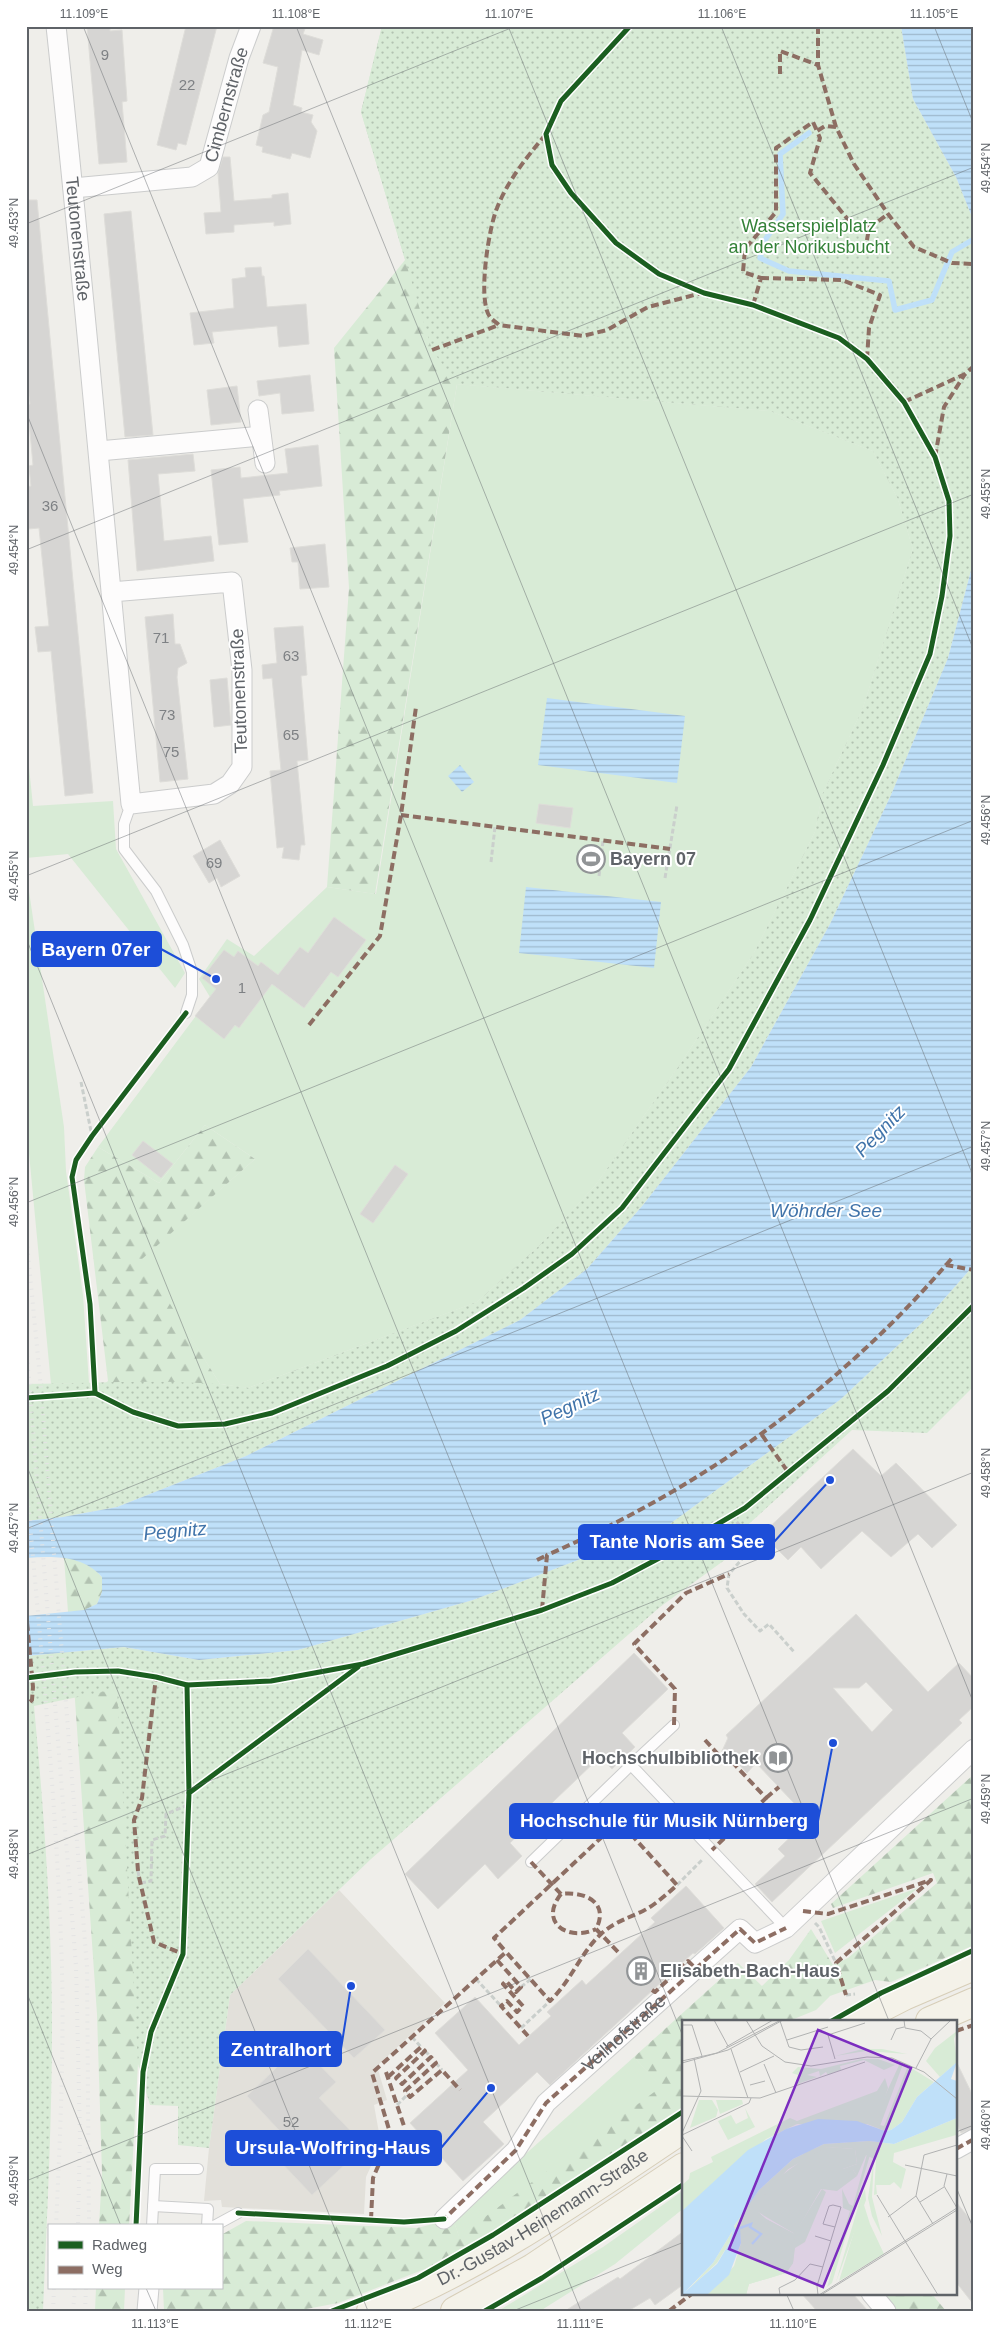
<svg xmlns="http://www.w3.org/2000/svg" width="1000" height="2337" viewBox="0 0 1000 2337" font-family="Arial,sans-serif">
<defs>
<pattern id="forest-firs" width="22" height="20" patternUnits="userSpaceOnUse" patternTransform="scale(1.25)"><rect width="22" height="20" fill="#d8ebd6"/><path d="M5 1l3.5 6h-7zM16 11l3.5 6h-7z" fill="#b2c2b1"/></pattern>
<pattern id="park-dots" width="8" height="8" patternUnits="userSpaceOnUse" patternTransform="scale(1.25)"><rect width="8" height="8" fill="#d8ebd6"/><path d="M2 2h.1M6 6h.1" fill="none" stroke="#b2c2b1" stroke-width="1.8" stroke-linecap="round"/></pattern>
<pattern id="water-rules" width="6" height="5" patternUnits="userSpaceOnUse" patternTransform="scale(1.25)"><rect width="6" height="5" fill="#bfe0f9"/><path d="M0 2.5h6" fill="none" stroke="#9eb9cd"/></pattern>
</defs>
<rect width="100%" height="100%" fill="#efeeea"/>
<path fill="#e2e0da" d="M339 1890 445 2003 377 2066 387 2100 374 2105 381 2144 366 2177 364 2214 222 2207 221 2200 204 2201 209 2148 230 1995Z"/>
<g fill="#d8ebd6">
<path d="M457 384 770 411 873 451 898 499 913 549 863 708 822 795 815 832 754 953 681 1063 595 1186 540 1245 477 1302 248 1388 220 1384 141 1259 255 1159 205 1125 159 1183 98 1147 210 997 199 979 227 939 254 956 327 887 376 894Z"/>
<path d="M26 738 33 806 113 801 116 849 185 973 175 988 68 854 26 858Z"/>
<path d="M26 871 64 1127 66 1171 83 1295 89 1383 51 1384 26 1122Z"/>
<path d="M918 1888 835 1953 821 1921Z"/>
<path d="M634 2057 662 2087 459 2237 453 2219Z"/>
<path d="M684 2190V2208L615 2264 540 2311H498L603 2247Z"/>
</g>
<g fill="url(#forest-firs)">
<path d="M382 26 610 353 905 442 974 559 643 1205 246 1456 90 1397 108 1381 84 1180 85 1167 98 1147 159 1183 205 1125 255 1159 142 1259 220 1384 248 1388 477 1302 540 1245 595 1186 681 1063 754 953 815 832 822 795 863 708 913 549 898 499 873 451 770 411 457 384 375 894 327 887 349 588 334 348 405 260 361 112Z"/>
<path d="M64 1558C80 1558 91 1565 102 1577V1592L97 1604 85 1610 68 1612Z"/>
<path d="M151 1684 153 1993 138 2064 129 2226H99L102 2173 97 2014 74 1686Z"/>
<path d="M974 1774V1945L891 1982 875 1980 830 1996 816 2010 789 2021H684V2106L490 2232 425 2269 338 2303 296 2311H164L163 2288H221V2235L246 2221 417 2228 453 2219 459 2236 661 2087 634 2057 738 1963 762 1986 789 1960 811 1929 833 1965 848 1958 937 1883 933 1873 833 1908 831 1904Z"/>
<path d="M96 2288H125L124 2311H95Z"/>
<path d="M879 2293H931L946 2311H893Z"/>
</g>
<g fill="url(#park-dots)">
<path d="M382 26H901L913 99 956 177 974 222V559L948 658 891 795 830 924 751 1067 643 1205 587 1269 520 1320 246 1456 117 1507 63 1517 26 1521V1384C100 1384 175 1377 249 1388L477 1302 540 1245 595 1186 681 1063 754 953 815 832 822 795 863 708 913 549 898 499 873 451 770 411 457 384 432 350 361 112Z"/>
<path d="M974 1265V1386L927 1433 852 1430 740 1532 748 1543 660 1607 371 1859 230 1995 209 2148 178 2145V2106L150 2105 138 2064 117 1689 34 1706C44 1813 52 1920 52 2027 52 2122 47 2216 43 2311H26V1656L124 1647 199 1660 298 1650 473 1600 667 1526 841 1399 929 1316Z"/>
</g>
<g fill="url(#water-rules)">
<path d="M901 26H974V222L956 177 913 99Z"/>
<path d="M974 559V1265L929 1316 841 1399 667 1526 473 1600 298 1650 199 1660 124 1647 26 1656V1616L84 1610 97 1604 102 1592V1577C82 1555 54 1556 26 1558V1521L63 1517 117 1507 246 1456 520 1320 587 1269 643 1205 751 1067 830 924 891 795 948 658Z"/>
<path d="M547 698 685 716 677 783 538 765Z"/>
<path d="M460 765 474 782 462 792 448 776Z"/>
<path d="M526 887 661 902 654 968 519 953Z"/>
</g>
<g fill="none" stroke-linecap="round" stroke-linejoin="round">
<path stroke="#bfe0f9" stroke-width="5.5" d="M809 133 780 154 783 214 765 240 760 258 789 271 889 281 895 310 932 300 952 252 974 239"/>
</g>
<g fill="#d6d5d3" stroke="#deddd9" fill-rule="evenodd">
<path d="M87 26H110V31L122 30 127 101 122 102 127 162 99 164Z"/>
<path d="M186 26H217L186 145 178 143 176 150 157 145Z"/>
<path d="M274 26H306L303 34 323 40 319 55 302 50 293 105 302 108 301 112 313 115 311 122 317 131 310 158 292 153 290 159 262 152 263 147 256 145 263 115 269 112 278 67 263 63Z"/>
<path d="M223 157H230L234 201 272 198V195L288 193 291 224 274 226V222L234 225V232L206 234 204 213 221 212 218 173Z"/>
<path d="M26 200H37L93 793 65 796 51 651 38 652 35 627 49 626 39 528 28 529 26 508V487L31 486 29 466 33 465 29 421 26 422V405L30 404 26 370Z"/>
<path d="M131 211 153 435 125 437 104 214Z"/>
<path d="M261 267 262 276H264L267 307 306 304 309 344 279 347 277 326 212 332 214 343 194 345 190 313 234 308 232 279 246 277 245 268Z"/>
<path d="M310 375 314 411 282 414 280 393 259 396 257 381Z"/>
<path d="M237 386 241 422 211 425 207 390Z"/>
<path d="M318 445 322 486 279 491 280 495 243 499 248 542 219 545 211 470 240 467 241 478 288 473 285 449Z"/>
<path d="M193 454 195 471 158 474 164 541 211 536 214 561 137 571 128 460Z"/>
<path d="M325 544 329 587 300 589 298 562H292L290 548Z"/>
<path d="M173 614 175 644H180L187 663 178 668 177 677 188 779 160 782 145 617Z"/>
<path d="M303 626 307 675 301 676 308 760 297 761 305 845H301L299 860 282 858 284 847 277 848 270 771 281 770 272 678 263 679 262 665 277 663 274 628Z"/>
<path d="M227 678 231 725 214 727 210 680Z"/>
<path d="M539 804 573 808 570 828 536 823Z"/>
<path d="M220 840 240 876 221 887 217 878 209 883 193 856Z"/>
<path d="M334 917 366 940 338 977 331 972 304 1008 272 984 239 1028 235 1025 224 1039 195 1016 216 989 202 978 224 950 234 957 238 951 258 966 261 962 278 975 300 947 308 953Z"/>
<path d="M143 1141 173 1164 161 1178 132 1155Z"/>
<path d="M395 1165 408 1174 373 1223 360 1214Z"/>
<path d="M853 1449 881 1476 896 1463 957 1525 932 1548 918 1534 891 1557 862 1531 821 1569 801 1547 788 1560 762 1534Z"/>
<path d="M856 1614 928 1692 959 1663 974 1679V1706L959 1720 962 1723 772 1902 755 1884 785 1856 778 1849 809 1819 756 1763 747 1773 735 1760H730L725 1757 722 1751 728 1738 726 1735ZM866 1682 893 1710 872 1732 833 1688H859Z"/>
<path d="M634 1653 668 1689 622 1733 635 1747 612 1769 600 1757 510 1843 522 1856 498 1879 485 1864 438 1909 405 1874Z"/>
<path d="M686 1886 724 1928 695 1954 693 1953 550 2085 537 2072 483 2122 504 2144 463 2181 410 2123 468 2070 435 2033 475 1997 519 2045 551 2016 547 2012 582 1980 586 1985 655 1922 651 1918Z"/>
<path d="M308 1949 385 2030 354 2058 278 1979Z"/>
<path d="M300 2045 336 2082 319 2098 365 2146 312 2195 277 2158 292 2144 247 2096Z"/>
<path d="M956 2061 974 2098V2128L961 2133 956 2123Z"/>
<path d="M956 2202 974 2224V2305L956 2282Z"/>
<path d="M684 2231V2284L655 2305 650 2298 628 2311H565L618 2277 620 2279Z"/>
<path d="M801 2293H852L868 2311H817Z"/>
</g>
<g fill="none" stroke-linecap="round" stroke-linejoin="round">
<defs>
<g id="service">
<path d="M131 804 124 824V849L156 891 183 945 192 972V995L186 1013"/>
<path d="M674 1725 631 1765 786 1928"/>
<path d="M531 1862 631 1765"/>
<path d="M153 2206 208 2209 207 2226"/>
<path d="M152 2226 155 2169H198"/>
<path d="M214 2226 238 2213"/>
</g>
<g id="minor">
<path id="s1" d="M56 26C84 285 106 544 131 804L214 794 230 784 242 767V670L232 582 111 592"/>
<path id="s2" d="M73 188 192 177 209 167 239 58 251 26"/>
<path d="M258 410 265 463"/>
<path d="M99 451 261 436"/>
<path d="M956 2149 974 2139"/>
<path id="s3" d="M444 2219 516 2150 546 2103 740 1929 755 1943 786 1928 974 1749"/>
<path d="M871 2293 886 2311"/>
<path d="M147 2311 149 2288"/>
</g>
<g id="primary">
<path d="M855 2021 904 1996 974 1966"/>
<path d="M930 2021 974 2002"/>
<path id="s4" d="M371 2311C484 2266 583 2195 684 2128"/>
<path d="M455 2311 533 2268 684 2167"/>
</g>
</defs>
<use href="#service" stroke="#cbcccc" stroke-width="12"/>
<use href="#minor" stroke="#cbcccc" stroke-width="21"/>
<use href="#primary" stroke="#d7ceb8" stroke-width="30"/>
<g stroke="#cacfcc" stroke-width="3" stroke-dasharray="5 2.5" stroke-linecap="butt">
<path d="M491 862 495 827"/>
<path d="M599 876 603 841"/>
<path d="M665 878 677 805"/>
<path d="M81 1082 92 1136"/>
<path d="M732 1516 755 1544 729 1574 727 1588 744 1614 760 1631 769 1624 795 1653"/>
<path d="M138 1871 139 1877"/>
<path d="M141 1883 151 1881 152 1840 165 1836 166 1814 188 1805"/>
<path d="M677 1885 703 1859"/>
<path d="M815 1923 819 1927 836 1963"/>
<path d="M476 1979 501 2006"/>
<path d="M521 1987 531 1979"/>
<path d="M846 1995 855 1994"/>
<path d="M521 2028 550 2001"/>
<path d="M412 2037 421 2047"/>
<path d="M425 2051 431 2057"/>
<path d="M436 2063 442 2070"/>
<path d="M397 2105 408 2094"/>
</g>
<use href="#service" stroke="#fdfcfc" stroke-width="10"/>
<use href="#minor" stroke="#fdfcfc" stroke-width="19"/>
<use href="#primary" stroke="#f4f2e9" stroke-width="28"/>
<g stroke="#e4e4e4" stroke-width="4" stroke-dasharray="1 6" stroke-linecap="butt">
<path d="M26 1233 40 1378 87 1967 89 2226"/>
<path d="M26 1342 76 1966 80 2135 78 2226"/>
<path d="M26 1478C40 1641 57 1804 62 1968 64 2054 60 2140 56 2226"/>
<path d="M53 2311 54 2288"/>
<path d="M73 2311 75 2288"/>
<path d="M85 2311 86 2288"/>
</g>
<g stroke="#8d6e63" stroke-width="4" stroke-dasharray="8 4" stroke-linecap="butt">
<path d="M818 26V65L836 127 854 164 888 214 914 247 952 263 974 264"/>
<path d="M780 74V51L818 65"/>
<path d="M836 127 825 126 817 131 820 138 810 173 850 222 869 228"/>
<path d="M546 134C527 157 508 180 497 208 489 227 477 300 490 317 492 320 496 322 499 325L583 336 607 330 648 307 702 293"/>
<path d="M865 252 869 228 888 214"/>
<path d="M761 278 842 280 880 295 869 328 867 359"/>
<path d="M753 305 761 278 743 272 745 249 776 212V148L813 122 817 131"/>
<path d="M432 350 499 325"/>
<path d="M904 402 965 374 974 366"/>
<path d="M935 457 944 407 965 374"/>
<path d="M401 815 670 849"/>
<path d="M309 1025 380 936 401 815 416 707"/>
<path d="M946 1265 954 1256"/>
<path d="M762 1435 788 1472"/>
<path d="M537 1560 547 1555"/>
<path d="M542 1610 547 1555C700 1489 837 1391 946 1265L974 1270"/>
<path d="M26 1611 33 1687 32 1700 26 1705"/>
<path d="M674 1725 675 1689 634 1644 686 1593 729 1574"/>
<path d="M705 1740 726 1763 734 1764 766 1798 712 1850"/>
<path d="M766 1798 779 1787"/>
<path d="M531 1862 561 1894C584 1891 610 1902 596 1929L620 1954"/>
<path d="M138 1871 134 1820 142 1798 156 1677"/>
<path d="M139 1877 154 1942 183 1954"/>
<path d="M561 1894C538 1923 569 1942 596 1929"/>
<path d="M803 1911 828 1914 931 1880 836 1963 846 1995"/>
<path d="M497 1960 521 1987 516 1992 506 1981 503 1984 523 2006 517 2012 507 2001 501 2006 528 2036"/>
<path d="M652 1990 655 1992 688 1961 696 1969"/>
<path d="M956 2031 974 2025"/>
<path d="M386 2072 404 2126"/>
<path d="M388 2077 421 2047 425 2051 396 2078 402 2084 431 2057 436 2063 405 2091 410 2097 442 2070 460 2090"/>
<path d="M956 2149 974 2139"/>
<path d="M440 2219H444L516 2150 546 2103 740 1929 755 1943 786 1928"/>
<path d="M371 2220 373 2178 391 2136 372 2073 506 1952 550 2001C571 1981 581 1952 602 1933 615 1922 628 1918 643 1911 655 1905 667 1894 677 1885L619 1821 494 1938 506 1952"/>
<path d="M669 2311 693 2293"/>
</g>
<defs>
<g id="cycleway">
<path d="M95 1393 90 1304 72 1177 76 1160 92 1136 186 1013"/>
<path d="M26 1398 95 1393 133 1412 178 1426 225 1424 272 1413 387 1366 456 1331 524 1288 572 1254 622 1208 729 1069 810 920 883 765 930 654 942 596 950 536 949 501 935 457 904 402 867 359 839 338 753 305 704 293 659 274 616 243 571 193 552 165 546 134 561 101 630 26"/>
<path d="M26 1678 75 1672 118 1671 156 1677 187 1685 271 1681 363 1664 542 1610 612 1583 667 1554 745 1508 888 1391 974 1305"/>
<path d="M187 1685 189 1793"/>
<path d="M832 2021 881 1993 974 1950"/>
<path d="M238 2213 404 2222 444 2219"/>
<path d="M136 2226 143 2072 151 2032 183 1954 189 1793 358 1667"/>
<path d="M332 2311 418 2278 493 2235 684 2111"/>
<path d="M485 2311 542 2278 684 2184"/>
</g>
</defs>
<use href="#cycleway" stroke="#fff" stroke-width="8"/>
<use href="#cycleway" stroke="#1b5e20" stroke-width="5"/>
</g>
<path fill="none" stroke="#5f6368" stroke-width="1" stroke-opacity="0.45" d="M83 26 889 2021M296 26 974 1704M508 26 974 1178M721 26 974 651M934 26 974 125M26 224 516 26M26 412 684 2039M26 550 974 167M26 876 974 494M26 938 581 2311M26 1203 974 820M26 1464 368 2311M26 1529 974 1146M26 1855 974 1472M26 1991 121 2226M956 2132 974 2125M26 2181 974 1798M956 2187 974 2230M146 2288 156 2311M786 2293 794 2311M513 2311 684 2242"/>
<defs>
<symbol id="stadium-ring" viewBox="-11 -11 22 22"><circle r="9.5" fill="#fff" stroke="#919496" stroke-width="1.5"/><path d="M0-5a6.5 5 0 1 0 0 10a6.5 5 0 1 0 0-10ZM-3.5-1.8h7v3.6h-7Z" fill="#919496"/></symbol>
<symbol id="library-ring" viewBox="-11 -11 22 22"><circle r="9.5" fill="#fff" stroke="#919496" stroke-width="1.5"/><path d="M-6-4Q-3-5.5-.7-3.5V5Q-3 3-6 4ZM6-4Q3-5.5 .7-3.5V5Q3 3 6 4Z" fill="#919496"/></symbol>
<symbol id="building-ring" viewBox="-11 -11 22 22"><circle r="9.5" fill="#fff" stroke="#919496" stroke-width="1.5"/><path d="M-4-6H4V6H1V3H-1V6H-4ZM-2.5-4.3h1.7v1.8h-1.7ZM.8-4.3h1.7v1.8H.8ZM-2.5-1h1.7V.8h-1.7ZM.8-1h1.7V.8H.8Z" fill="#919496"/></symbol>
</defs>
<g fill-rule="evenodd">
<use href="#stadium-ring" x="575" y="843" width="32" height="32"/>
<use href="#library-ring" x="762" y="1742" width="32" height="32"/>
<use href="#building-ring" x="625" y="1955" width="32" height="32"/>
</g>
<g text-anchor="middle" dominant-baseline="central" stroke-width="4" stroke-linejoin="round" paint-order="stroke">
<g font-size="15" fill="#7e8184">
<text x="105" y="54">9</text>
<text x="187" y="84">22</text>
<text x="50" y="505">36</text>
<text x="161" y="637">71</text>
<text x="291" y="655">63</text>
<text x="167" y="714">73</text>
<text x="291" y="734">65</text>
<text x="171" y="751">75</text>
<text x="214" y="862">69</text>
<text x="242" y="987">1</text>
<text x="291" y="2121">52</text>
</g>
<g font-size="18" fill="#5f6368" stroke="#fff">
<text stroke="none"><textPath href="#s2" startOffset="204">Cimbernstraße</textPath></text>
<text stroke="none"><textPath href="#s1" startOffset="214">Teutonenstraße</textPath></text>
<text transform="translate(239 691) rotate(-92)">Teutonenstraße</text>
<text stroke="none"><textPath href="#s3" startOffset="260">Veilhofstraße</textPath></text>
<text stroke="none"><textPath href="#s4" startOffset="196">Dr.-Gustav-Heinemann-Straße</textPath></text>
</g>
<g font-size="18" fill="#348238" stroke="#fff">
<text x="809" y="226">Wasserspielplatz<tspan x="809" dy="21">an der Norikusbucht</tspan></text>
</g>
<g font-size="18" font-weight="bold" fill="#5f6368" stroke="#fff" text-anchor="start">
<text x="610" y="859">Bayern 07</text>
<text x="759" y="1758" text-anchor="end">Hochschulbibliothek</text>
<text x="660" y="1971">Elisabeth-Bach-Haus</text>
</g>
<g font-size="19" font-style="italic" fill="#4174aa" stroke="#fff">
<text transform="translate(880 1131) rotate(-46)">Pegnitz</text>
<text x="826" y="1210">Wöhrder See</text>
<text transform="translate(570 1406) rotate(-25)">Pegnitz</text>
<text transform="translate(175 1531) rotate(-5)">Pegnitz</text>
</g>
</g>
<g transform="translate(682 2020)">
<rect width="275" height="275" fill="#efeeea"/>
<path d="M181 29H200L225 34 184 31 153 36ZM145 127 173 129 175 144 161 149 171 150 175 156 155 171 139 169 113 214 76 192V181L96 158 130 133ZM185 134 188 135 150 263 145 267 168 191 161 188 160 169 167 184 171 186ZM192 138 190 177 200 216 190 196 186 178ZM183 169 184 180 154 262 178 180Z" fill="#d8ebd6"/>
<path d="M179 39H196L213 45 202 50 182 40 158 46 159 50 146 55 144 52 138 56 137 51 125 55 135 57 113 65 116 55 110 53 116 47 139 49ZM218 43 221 44 198 106 190 104ZM173 121 185 133 175 156 171 150 164 154 161 149 175 144 173 129 145 127 106 149 76 181V192L84 199 112 214 140 169 144 172 123 222 113 228 111 243 104 253 67 264 64 275H57L82 202 68 182 126 130Z" fill="#d8ebd6"/>
<path d="M17 80H30L36 90 34 97 8 108Z" fill="#d8ebd6"/>
<path d="M275 11 272 19 275 42 258 57 244 41 253 28ZM226 46 252 62 235 77 220 102 209 110 203 111 185 104H115L84 119 0 191V165L7 159 8 153 31 142 29 137 108 98 115 101 195 71 203 58 206 68 194 104 202 106ZM34 80H60L61 84 38 94ZM63 88 73 107 46 120 36 101 49 95 54 104 66 98ZM275 98 274 115 212 133 211 142 224 149 219 169 212 162 208 165H194L195 174 192 175 194 140 170 128 145 127 106 149 87 168 76 186V192L84 199 113 214 111 243 104 253 67 264 64 275H25L52 246 59 223 58 214 51 208 56 200 77 170 111 139 142 124 187 121 212 124ZM181 182 188 204 202 234 157 261ZM51 210 48 222 35 243 4 272 31 243Z" fill="#d8ebd6"/>
<path d="M275 42 269 59 275 61V98L212 124 187 121 142 124 111 139 77 170 52 206 53 209 58 207 59 223 47 255 25 275H0V191L66 130 104 109 136 99 175 101 203 111 209 110 220 102 235 77ZM51 210 48 222 35 244 3 272 31 243Z" fill="#bfe0f9" fill-rule="evenodd"/>
<path fill="none" stroke="#bfe0f9" stroke-width="2.5" d="M58 208 69 204 68 207 79 214 70 224"/>
<path fill="none" stroke="#b1b2b2" stroke-width="1" d="M32 0 46 26M64 0 80 26 103 42 129 46 185 37 210 38 242 52 275 79M222 0 223 8 239 11 249 19M98 1 107 27 119 30 141 27M0 5H10L20 36M105 20 146 7M209 20 214 9 222 7M44 27 91 0M49 29 66 78M153 39 146 15 183 3M0 41 35 33 99 0M0 43 46 30 101 0M82 44 94 73M234 48 249 19 269 0M58 52 92 36M68 65 83 61M0 76 78 78 183 42M0 113 19 71 12 38M0 115 67 83 69 78M0 116 10 131M223 145 275 156M265 154 262 166 275 188M195 175 256 275M238 182 262 167M206 197 234 176M251 204 234 176 242 135 275 125M133 216 149 221M98 275 97 268 113 260 128 244 141 247M136 275 135 266 159 187 151 185 147 186 141 204 153 207M137 275 275 188M139 275 275 190"/>
<path fill="#7b2cbf" fill-opacity="0.15" stroke="#7b2cbf" stroke-width="2.5" d="M136 10 229 48 141 267 47 229Z"/>
<rect width="275" height="275" fill="none" stroke="#5f6368" stroke-width="2.5"/>
</g>
<path fill="none" stroke="#1d4ed8" stroke-width="2" d="M216 979L161 949M830 1480L774 1542M833 1743L818 1821M351 1986L341 2049M491 2088L441 2148"/>
<g fill="#1d4ed8" stroke="#fff" stroke-width="2">
<circle cx="216" cy="979" r="5"/>
<circle cx="830" cy="1480" r="5"/>
<circle cx="833" cy="1743" r="5"/>
<circle cx="351" cy="1986" r="5"/>
<circle cx="491" cy="2088" r="5"/>
</g>
<g fill="#1d4ed8" stroke="#1d4ed8" stroke-width="2">
<rect x="32" y="932" width="129" height="34" rx="5"/>
<rect x="579" y="1525" width="195" height="34" rx="5"/>
<rect x="510" y="1804" width="308" height="34" rx="5"/>
<rect x="220" y="2032" width="121" height="34" rx="5"/>
<rect x="226" y="2131" width="215" height="34" rx="5"/>
</g>
<g font-size="19" text-anchor="middle" font-weight="bold" fill="#fff">
<text x="96" y="956">Bayern 07er</text>
<text x="677" y="1548">Tante Noris am See</text>
<text x="664" y="1827">Hochschule für Musik Nürnberg</text>
<text x="281" y="2056">Zentralhort</text>
<text x="333" y="2154">Ursula-Wolfring-Haus</text>
</g>
<rect width="1000" height="2337" fill="none" stroke="#ffffff" stroke-width="55"/>
<rect x="48" y="2224" width="175" height="65" fill="#ffffff" stroke="#bfc1c3"/>
<rect x="58" y="2241" width="25" height="8" fill="#1b5e20" stroke="#bfc1c3"/>
<text x="92" y="2250" font-size="15" fill="#5f6368">Radweg</text>
<rect x="58" y="2266" width="25" height="8" fill="#8d6e63" stroke="#bfc1c3"/>
<text x="92" y="2274" font-size="15" fill="#5f6368">Weg</text>
<rect x="28" y="28" width="944" height="2282" fill="none" stroke="#5f6368" stroke-width="2"/>
<g font-size="12" text-anchor="middle" fill="#5f6368">
<text x="84" y="18">11.109°E</text>
<text x="296" y="18">11.108°E</text>
<text x="509" y="18">11.107°E</text>
<text x="722" y="18">11.106°E</text>
<text x="934" y="18">11.105°E</text>
<text transform="translate(986 168) rotate(-90)" y="4">49.454°N</text>
<text transform="translate(14 223) rotate(-90)" y="4">49.453°N</text>
<text transform="translate(986 494) rotate(-90)" y="4">49.455°N</text>
<text transform="translate(14 550) rotate(-90)" y="4">49.454°N</text>
<text transform="translate(986 820) rotate(-90)" y="4">49.456°N</text>
<text transform="translate(14 876) rotate(-90)" y="4">49.455°N</text>
<text transform="translate(986 1146) rotate(-90)" y="4">49.457°N</text>
<text transform="translate(14 1202) rotate(-90)" y="4">49.456°N</text>
<text transform="translate(986 1473) rotate(-90)" y="4">49.458°N</text>
<text transform="translate(14 1528) rotate(-90)" y="4">49.457°N</text>
<text transform="translate(986 1799) rotate(-90)" y="4">49.459°N</text>
<text transform="translate(14 1854) rotate(-90)" y="4">49.458°N</text>
<text transform="translate(986 2125) rotate(-90)" y="4">49.460°N</text>
<text transform="translate(14 2181) rotate(-90)" y="4">49.459°N</text>
<text x="155" y="2328">11.113°E</text>
<text x="368" y="2328">11.112°E</text>
<text x="580" y="2328">11.111°E</text>
<text x="793" y="2328">11.110°E</text>
</g>
</svg>
